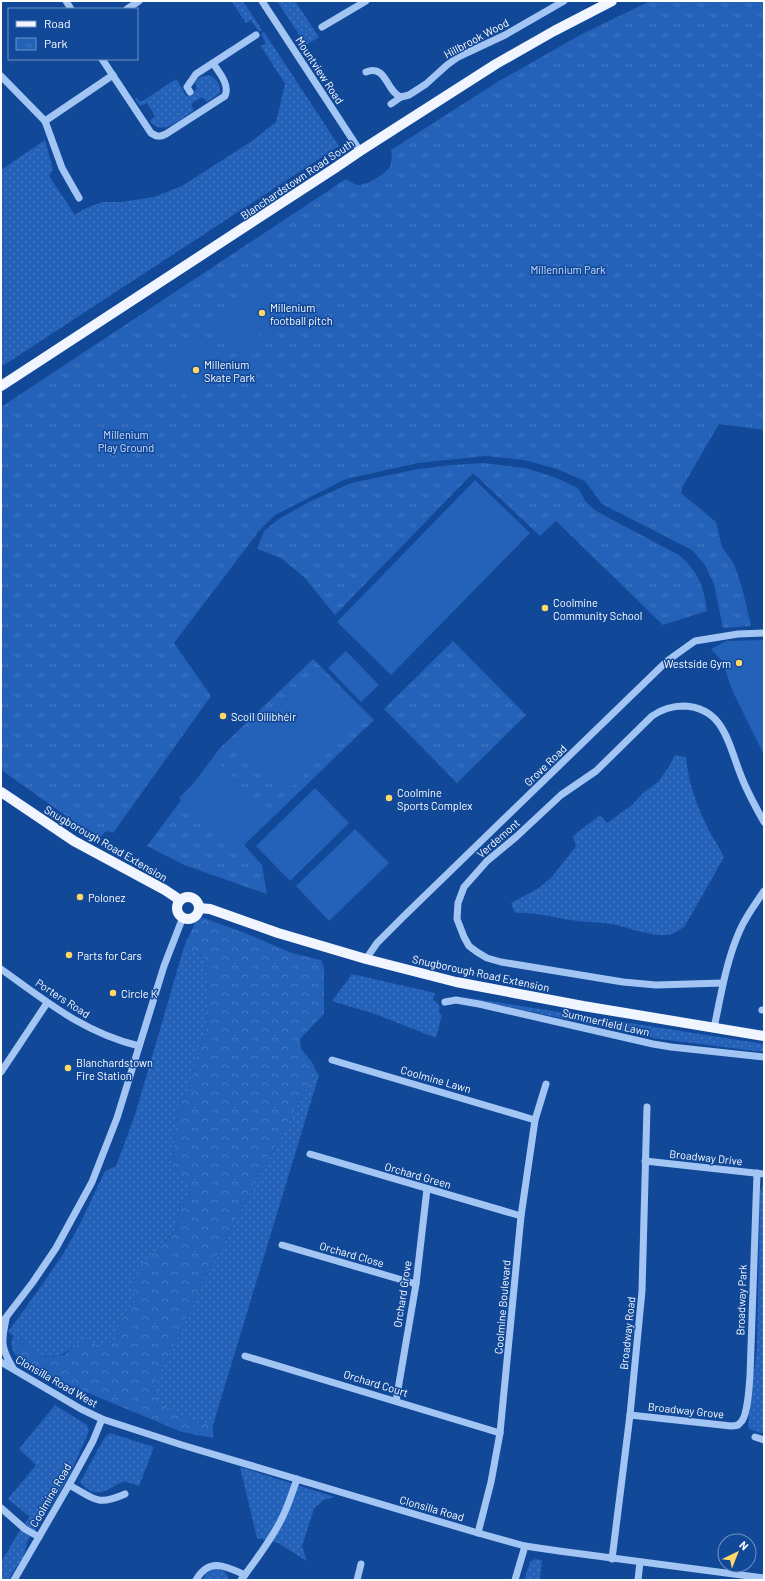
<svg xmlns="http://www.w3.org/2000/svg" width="765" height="1581" viewBox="0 0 765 1581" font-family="Barlow,sans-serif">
<defs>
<pattern id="grass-dots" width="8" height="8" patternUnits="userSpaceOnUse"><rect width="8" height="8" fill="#2461b8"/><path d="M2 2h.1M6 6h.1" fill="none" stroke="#4579c3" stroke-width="1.8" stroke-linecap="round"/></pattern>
<pattern id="forest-crowns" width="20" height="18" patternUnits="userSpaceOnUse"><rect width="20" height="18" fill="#2461b8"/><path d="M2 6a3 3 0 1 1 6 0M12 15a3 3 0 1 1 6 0" fill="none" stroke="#4579c3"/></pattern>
<pattern id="park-tufts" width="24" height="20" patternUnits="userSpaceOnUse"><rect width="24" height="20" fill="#2461b8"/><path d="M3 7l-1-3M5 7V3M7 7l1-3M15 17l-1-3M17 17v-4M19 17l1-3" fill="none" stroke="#4579c3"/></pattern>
</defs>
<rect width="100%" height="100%" fill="#114898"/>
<g fill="url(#grass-dots)">
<path d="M231 1H243L262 30 259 32 251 20 246 23Z"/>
<path d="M277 1H295L319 37 306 45Z"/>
<path d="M264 32 339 146 1 367V170L45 140 53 170 49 176 75 215 84 209 102 202H122L154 197 182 186 252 141 276 122 285 84 261 46 266 43 261 34Z"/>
<path d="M209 75C217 79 221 85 220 93L207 102 202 97 191 104 194 110C182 118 162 138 150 121L155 116 147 103 140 106 135 99 136 97 141 102 176 79 187 97 197 89 195 82 200 77Z"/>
<path d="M675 755 686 757C688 780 695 801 705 822 710 834 718 845 724 857L685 926C682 928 678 931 675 933 657 940 629 927 612 924 598 922 583 922 569 920 551 917 533 912 515 913L511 903 539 888 552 877 576 846 573 836 600 815 607 823 632 805 644 792 658 782 670 765Z"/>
<path d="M184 947 203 956 208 980 206 1028 197 1056 190 1085 179 1105 175 1127 173 1163 180 1177 189 1183 190 1194 180 1204 177 1228 161 1245 131 1286 137 1298 119 1322 118 1333 114 1340 99 1348 79 1343C62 1356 59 1358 37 1356L21 1338 15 1355C12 1347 9 1343 14 1336L8 1332 42 1285 63 1254 79 1226 105 1171 116 1166 135 1115Z"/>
<path d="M352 974 435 993 433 1000C440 1004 440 1006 439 1013L442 1015 436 1038 375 1014 332 1001Z"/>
<path d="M463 997 764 1044V1052L659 1039Z"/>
<path d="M316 1071 319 1075 213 1425C188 1420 163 1415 153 1389L160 1371 176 1342 200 1287Z"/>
<path d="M764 1184V1431L763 1433H760L749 1429 748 1425 757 1348 760 1190Z"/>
<path d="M55 1405 87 1425 89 1431 71 1472 53 1503 27 1542 24 1556 8 1580H1V1562L20 1530 30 1517 8 1499 36 1465 19 1449Z"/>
<path d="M110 1433 154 1447 139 1486 124 1481C106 1490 96 1501 80 1482L105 1437Z"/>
<path d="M240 1467 335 1497 323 1500 314 1509 302 1546 307 1561 278 1543 257 1538Z"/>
<path d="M535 1559 542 1560 540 1580H524L530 1562Z"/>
<path d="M217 1568C225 1570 227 1573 229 1580H202C206 1574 209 1570 217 1568Z"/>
</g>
<path fill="url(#forest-crowns)" d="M198 916 245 933 292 953 321 960 324 968V1014L300 1039 301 1049 312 1062 316 1071 200 1287 176 1342 160 1371 153 1389C163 1415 188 1420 213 1425V1438L182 1432 64 1383 15 1355 21 1338 37 1356 51 1357 64 1355 79 1343 88 1338 99 1348 114 1340 118 1333 119 1322 137 1298 131 1286 134 1278 143 1263 177 1229 180 1204 190 1194 189 1183 180 1177 173 1163 175 1127 179 1105 190 1085 197 1056 206 1028 208 980 203 956 184 947Z"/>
<g fill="url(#park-tufts)">
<path d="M650 1H764V430L719 424 683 486 681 493 716 522 722 547 734 564 742 587 751 626 723 628 714 584 705 565 692 550 602 504 585 481 557 469 524 460 486 456 418 463 346 479 275 515 259 531 174 643 211 696 113 833 109 831 105 832 101 837 75 822 1 770V407L346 179C349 181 354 184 358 185 365 186 388 173 390 166 392 161 392 155 391 150L499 81 582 34Z"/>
<path d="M484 463 525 468 554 477 578 488 586 502 596 511 679 555C698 571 704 586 707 611L663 625 556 521 540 536 473 473 335 615 304 577 281 558 257 549 264 531 280 518 311 501 351 483 418 469 452 465Z"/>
<path d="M453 641 526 715 457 783 384 709Z"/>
<path d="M313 659 374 720 244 845 262 865 267 894 184 865 147 846 220 748Z"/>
</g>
<g fill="#2461b8">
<path d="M256 287 287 322 267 339 237 304Z"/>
<path d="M234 307 264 341 245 358 215 324Z"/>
<path d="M200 337 229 371 192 403 163 369Z"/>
<path d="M475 480 530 533 391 675 337 622Z"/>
<path d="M764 640V755L733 692 722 661 711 649 726 641Z"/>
<path d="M346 651 379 685 361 702 328 668Z"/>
<path d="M316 671 361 718 286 792 240 744Z"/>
<path d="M216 760 272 816 236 853 179 798Z"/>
<path d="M315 788 349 823 290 881 256 846Z"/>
<path d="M355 829 389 863 329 921 296 886Z"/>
</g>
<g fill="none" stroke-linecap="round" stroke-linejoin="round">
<g stroke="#a3c5f4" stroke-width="7">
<path d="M66 1 71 9"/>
<path d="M262 1 360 151"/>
<path d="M127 9 139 1"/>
<path d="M322 27 366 1"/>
<path d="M102 59 151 133C157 137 160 137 166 134L225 96C230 84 219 73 213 63"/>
<path d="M366 72C387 64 386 92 401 97"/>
<path d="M1 76 45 121 62 168 79 198"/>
<path d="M190 92 187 87 196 74 256 35"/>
<path d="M391 104 401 97 409 95 426 84 447 65 458 57 505 35 564 1"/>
<path d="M45 121 113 75"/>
<path d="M366 959 377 943 404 916 667 661 695 641 738 634 764 633"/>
<path d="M1 969C47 1002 83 1032 139 1046"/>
<path d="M723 983 656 985 623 982 501 962 487 958 477 952 469 946 464 937 457 919 458 903 464 887 487 861 516 837 561 795 596 771 652 716C662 709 672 706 684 706 724 708 728 743 740 773 746 790 755 806 764 822"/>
<path d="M445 1002 456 1000 479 1004 653 1044 671 1047 764 1057"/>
<path d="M762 1010H764"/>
<path d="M714 1028C721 995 726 961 740 930 746 916 756 903 764 891"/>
<path d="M332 1060 535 1120"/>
<path d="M1 1072 47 1003"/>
<path d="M310 1154 521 1216"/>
<path d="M645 1161 764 1174"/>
<path d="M282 1245 416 1284"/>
<path d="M6 1319C1 1342 1 1348 13 1368"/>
<path d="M1 1324 33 1282 56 1248 92 1182 117 1118 164 966 183 917"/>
<path d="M245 1356 500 1433"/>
<path d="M1 1362 81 1409 102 1419 182 1445 478 1533 525 1546 559 1551 764 1578"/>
<path d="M396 1401 416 1284 427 1189"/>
<path d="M630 1415 731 1426C735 1426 738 1426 740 1423 748 1417 749 1387 750 1376L757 1173"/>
<path d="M755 1437 764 1440"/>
<path d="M69 1485C94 1498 96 1507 125 1494"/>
<path d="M1 1508 25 1529 39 1537"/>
<path d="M478 1533 491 1482 500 1433 521 1216 535 1120 546 1084"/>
<path d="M612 1559 630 1415 642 1291 647 1107"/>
<path d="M14 1580 69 1485 93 1441 102 1419"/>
<path d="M196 1580C209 1557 226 1566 245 1575"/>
<path d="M241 1580C255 1561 270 1542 281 1520 288 1507 292 1493 297 1479"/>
<path d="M357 1580 361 1564"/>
<path d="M515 1580 525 1546"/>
<path d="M638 1580 640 1562"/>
</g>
<g stroke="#f0f5ff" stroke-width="10">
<path d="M1 386 335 168 360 151 496 64 554 31 612 1"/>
<path d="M1 792 74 841 165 890 180 900"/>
<circle cx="188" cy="908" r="11"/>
<path d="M199 908 210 909 278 933 366 959 456 982 583 1006 764 1036"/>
</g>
</g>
<g fill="#ffd866" stroke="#114898" stroke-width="1.5">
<circle cx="262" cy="313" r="4"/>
<circle cx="196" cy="370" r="4"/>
<circle cx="545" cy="608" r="4"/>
<circle cx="739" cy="663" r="4"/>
<circle cx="223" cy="716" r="4"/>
<circle cx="389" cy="798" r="4"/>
<circle cx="80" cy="897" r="4"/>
<circle cx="69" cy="955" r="4"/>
<circle cx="113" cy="993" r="4"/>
<circle cx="68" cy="1068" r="4"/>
</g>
<g text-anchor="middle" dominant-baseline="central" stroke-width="3" stroke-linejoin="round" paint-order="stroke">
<g font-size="11" fill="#fff" stroke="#114898">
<text transform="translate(476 38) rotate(-28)">Hillbrook Wood</text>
<text transform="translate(320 70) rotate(57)">Mountview Road</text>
<text transform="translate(297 179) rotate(-34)">Blanchardstown Road South</text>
<text transform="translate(545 765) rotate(-44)">Grove Road</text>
<text transform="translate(498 838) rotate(-41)">Verdemont</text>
<text transform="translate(106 843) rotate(30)">Snugborough Road Extension</text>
<text transform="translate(481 973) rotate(12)">Snugborough Road Extension</text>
<text transform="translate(63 998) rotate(33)">Porters Road</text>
<text transform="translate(606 1022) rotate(13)">Summerfield Lawn</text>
<text transform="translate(436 1079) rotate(16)">Coolmine Lawn</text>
<text transform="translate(706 1157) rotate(6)">Broadway Drive</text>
<text transform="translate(418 1175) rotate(16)">Orchard Green</text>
<text transform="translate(352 1254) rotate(16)">Orchard Close</text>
<text transform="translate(402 1294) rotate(-81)">Orchard Grove</text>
<text transform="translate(741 1300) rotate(-88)">Broadway Park</text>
<text transform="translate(502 1307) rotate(-85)">Coolmine Boulevard</text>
<text transform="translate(627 1333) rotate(-84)">Broadway Road</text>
<text transform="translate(57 1381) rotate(30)">Clonsilla Road West</text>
<text transform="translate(376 1383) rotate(17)">Orchard Court</text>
<text transform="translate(686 1410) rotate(6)">Broadway Grove</text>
<text transform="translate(50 1495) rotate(-60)">Coolmine Road</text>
<text transform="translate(432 1508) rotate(16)">Clonsilla Road</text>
</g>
<g font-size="11" fill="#cbe0fe" stroke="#114898">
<text x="568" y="269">Millennium Park</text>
<text x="126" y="434">Millenium<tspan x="126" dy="13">Play Ground</tspan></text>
</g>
<g font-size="11" fill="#fff" stroke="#114898" text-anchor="start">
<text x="270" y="307">Millenium<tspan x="270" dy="13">football pitch</tspan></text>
<text x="204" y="364">Millenium<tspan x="204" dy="13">Skate Park</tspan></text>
<text x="553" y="602">Coolmine<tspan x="553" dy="13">Community School</tspan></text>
<text x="731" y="663" text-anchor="end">Westside Gym</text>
<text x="231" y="716">Scoil Oilibhéir</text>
<text x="397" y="792">Coolmine<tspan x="397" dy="13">Sports Complex</tspan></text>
<text x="88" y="897">Polonez</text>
<text x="77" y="955">Parts for Cars</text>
<text x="121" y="993">Circle K</text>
<text x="76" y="1062">Blanchardstown<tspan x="76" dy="13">Fire Station</tspan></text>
</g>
</g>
<rect width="765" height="1581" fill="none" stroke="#ffffff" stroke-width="4"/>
<rect x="8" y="8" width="130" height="52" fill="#114898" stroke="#7091c1"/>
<rect x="16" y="21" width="20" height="6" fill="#f0f5ff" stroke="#7091c1"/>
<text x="44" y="28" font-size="12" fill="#ffffff">Road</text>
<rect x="16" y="38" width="20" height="12" fill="url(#park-tufts)" stroke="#7091c1"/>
<text x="44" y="48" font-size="12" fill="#ffffff">Park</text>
<g transform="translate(737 1553) rotate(43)"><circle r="19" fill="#114898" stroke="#7091c1"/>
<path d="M0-3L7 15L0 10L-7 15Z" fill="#ffd866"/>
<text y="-6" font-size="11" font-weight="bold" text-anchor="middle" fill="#ffffff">N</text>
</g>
</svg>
